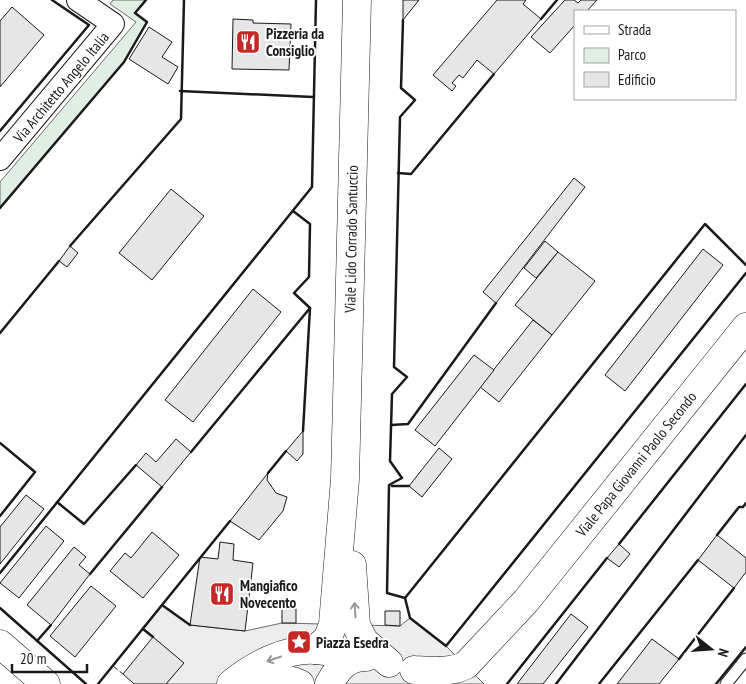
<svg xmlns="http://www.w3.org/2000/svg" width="746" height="684" viewBox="0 0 746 684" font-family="'PT Sans Narrow',sans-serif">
<rect width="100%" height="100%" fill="#fff"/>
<path fill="#e0efe3" stroke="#6a6a6a" d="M113 0H146L135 13 147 22 124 62 0 208V182L136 22 110 4Z"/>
<path fill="#ededed" stroke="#6a6a6a" d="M162 605 190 625 245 631 282 623 400 626 410 618 446 646 484 684H166L183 663 143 629Z"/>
<g fill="#e6e6e6" stroke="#1a1a1a">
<path d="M403 0H419L403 20Z"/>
<path d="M497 0H526L523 4 541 19 494 74 477 60 463 78 459 75 452 83 456 86 452 91 433 75Z"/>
<path d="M565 0H574L578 3 581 0H597L587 11H575V25L550 53 531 37Z"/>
<path d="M12 7 44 35 0 87V21Z"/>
<path d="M233 19 253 20V23L291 24 289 70 232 69Z"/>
<path d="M149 27 172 42 162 57 178 67 168 84 129 59Z"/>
<path d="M574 178 585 187 496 303 483 292Z"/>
<path d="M171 189 204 216 152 280 119 253Z"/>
<path d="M545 241 558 252 536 278 524 268Z"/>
<path d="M70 246 78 253 67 267 59 261Z"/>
<path d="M703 249 723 265 625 391 605 375Z"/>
<path d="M558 252 595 281 552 335 515 305Z"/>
<path d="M253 289 281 312 193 422 165 400Z"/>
<path d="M533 320 552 335 499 402 480 387Z"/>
<path d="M474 355 494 370 435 446 415 430Z"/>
<path d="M303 431V454L297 461 286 451Z"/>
<path d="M176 439 191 452 162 487 136 465 146 453 156 462Z"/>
<path d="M439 448 452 459 422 497 409 486Z"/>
<path d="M268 473 267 480 276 493 287 497 283 511 259 540 230 521Z"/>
<path d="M26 495 44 509 0 564V527Z"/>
<path d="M46 526 64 541 19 598 0 583Z"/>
<path d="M152 532 179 555 143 598 110 571 125 553 131 558Z"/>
<path d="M717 535 746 558V572L734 588 698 560Z"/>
<path d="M220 542 234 544 233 560 253 563 245 631 190 625 200 557 218 559Z"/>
<path d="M619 544 630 554 619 567 607 558Z"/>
<path d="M74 547 86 557 79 565 90 574 51 625 27 605Z"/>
<path d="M91 586 116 606 75 657 50 636Z"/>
<rect x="282" y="609" width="14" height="14"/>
<path d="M385 611H400V626L385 625Z"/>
<path d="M571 614 588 627 543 684H517Z"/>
<path d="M153 637 184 663 166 684H134L123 674Z"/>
<path d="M652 639 679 659 659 684H617Z"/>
</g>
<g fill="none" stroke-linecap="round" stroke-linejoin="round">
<defs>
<path id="service" d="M726 684 746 659"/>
<path id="minor" d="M0 159 113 24 78 0"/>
<g id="tertiary">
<path d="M352 565 356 625 364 641 389 663"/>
<path d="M0 644 46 684"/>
<path d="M315 650 328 638 333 624 345 479 357 0"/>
<path d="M414 670C432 671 449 673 466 665L526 601 746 327"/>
<path d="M231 684C252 666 288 647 317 650 330 651 343 655 356 657"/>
<path d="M251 684C267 678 285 677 300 684"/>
<path d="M329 684C338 668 347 657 366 657"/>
</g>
</defs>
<use href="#service" stroke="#1a1a1a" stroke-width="13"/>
<use href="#minor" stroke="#1a1a1a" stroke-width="24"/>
<use href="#tertiary" stroke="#1a1a1a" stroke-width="29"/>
<use href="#service" stroke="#fff" stroke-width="11"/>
<use href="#minor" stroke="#fff" stroke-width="22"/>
<use href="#tertiary" stroke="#fff" stroke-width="28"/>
<path stroke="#1a1a1a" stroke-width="1" stroke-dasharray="6 2.5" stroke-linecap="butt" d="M113 666 123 674"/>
<g stroke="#1a1a1a" stroke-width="2.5">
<path d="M541 19 557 0"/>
<path d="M403 20 401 88 415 100 400 117 394 367 407 377 392 394 390 461 402 478 389 485 387 593 405 598"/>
<path d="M180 91 313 97"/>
<path d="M0 131 89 25 52 0"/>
<path d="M398 173 411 174 494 74"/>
<path d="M0 208 124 62 147 22 135 13 146 0"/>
<path d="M293 211 310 224 309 277 294 293 310 308 303 431"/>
<path d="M70 246 181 119 184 0"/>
<path d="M0 333 59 261"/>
<path d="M391 425 408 424 496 303"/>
<path d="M0 443 35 472 0 516"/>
<path d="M191 452 310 308"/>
<path d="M268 473 286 451"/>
<path d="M392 486H409"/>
<path d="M57 502 84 524 136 465"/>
<path d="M717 535 739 507H743L746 503"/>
<path d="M619 544 746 384"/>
<path d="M0 573 312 187 316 0"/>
<path d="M90 574 162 487"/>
<path d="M405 598 410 618 446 646 746 273"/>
<path d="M405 598 705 224 746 265"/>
<path d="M162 605 190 625"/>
<path d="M0 608 86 684"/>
<path d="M143 629 153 637"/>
<path d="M37 641 51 625"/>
<path d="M679 659 734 588"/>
<path d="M98 684 230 521"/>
<path d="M507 684 607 558"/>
<path d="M556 684 746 435"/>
<path d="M599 684 698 560"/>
<path d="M716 684 746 647"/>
</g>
</g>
<defs><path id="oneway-shaft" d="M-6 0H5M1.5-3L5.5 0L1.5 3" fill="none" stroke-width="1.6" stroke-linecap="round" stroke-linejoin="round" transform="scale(1.25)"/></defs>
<g stroke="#989898">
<use href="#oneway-shaft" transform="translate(355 610) rotate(-94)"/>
<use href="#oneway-shaft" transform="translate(274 659) rotate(161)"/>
</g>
<defs>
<symbol id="restaurant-square" viewBox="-11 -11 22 22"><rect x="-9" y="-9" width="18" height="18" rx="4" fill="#c62828" stroke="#fff"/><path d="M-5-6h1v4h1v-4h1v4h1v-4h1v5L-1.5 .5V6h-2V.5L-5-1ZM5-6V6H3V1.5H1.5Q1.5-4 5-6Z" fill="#fff"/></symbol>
<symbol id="sight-square" viewBox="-11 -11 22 22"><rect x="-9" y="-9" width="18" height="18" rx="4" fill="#c62828" stroke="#fff"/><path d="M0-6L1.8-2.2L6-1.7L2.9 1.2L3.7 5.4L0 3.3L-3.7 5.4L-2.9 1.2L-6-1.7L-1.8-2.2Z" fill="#fff"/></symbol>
</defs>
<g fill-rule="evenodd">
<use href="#restaurant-square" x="234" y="28" width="28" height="28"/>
<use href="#restaurant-square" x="208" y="580" width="28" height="28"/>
<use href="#sight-square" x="285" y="628" width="28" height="28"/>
</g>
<g text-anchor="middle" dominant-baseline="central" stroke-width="4" stroke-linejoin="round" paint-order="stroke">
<g font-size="15" font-weight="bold" fill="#1a1a1a" stroke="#fff" text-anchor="start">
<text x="266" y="33">Pizzeria da<tspan x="266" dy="17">Consiglio</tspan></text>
<text x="240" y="585">Mangiafico<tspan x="240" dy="17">Novecento</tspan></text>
<text x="316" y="642">Piazza Esedra</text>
</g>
<g font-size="15" fill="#1a1a1a" stroke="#fff">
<text transform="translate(61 87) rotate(-50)">Via Architetto Angelo Italia</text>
<text transform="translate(351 239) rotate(-89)">Viale Lido Corrado Santuccio</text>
<text transform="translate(636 464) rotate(-51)">Viale Papa Giovanni Paolo Secondo</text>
</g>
</g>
<rect x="574" y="10" width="162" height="90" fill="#ffffff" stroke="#a3a3a3"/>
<rect x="584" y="26" width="25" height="8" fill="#ffffff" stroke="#a3a3a3"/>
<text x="618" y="35" font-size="15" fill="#1a1a1a">Strada</text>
<rect x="584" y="48" width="25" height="15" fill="#e0efe3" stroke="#a3a3a3"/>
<text x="618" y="60" font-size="15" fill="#1a1a1a">Parco</text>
<rect x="584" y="72" width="25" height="15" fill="#e6e6e6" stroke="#a3a3a3"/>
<text x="618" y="85" font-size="15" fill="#1a1a1a">Edificio</text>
<g transform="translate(711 649) rotate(107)" stroke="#ffffff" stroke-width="4" paint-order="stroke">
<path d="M0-4L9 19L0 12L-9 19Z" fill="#1a1a1a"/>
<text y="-8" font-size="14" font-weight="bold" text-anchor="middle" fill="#1a1a1a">N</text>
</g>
<path d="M12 664v8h75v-8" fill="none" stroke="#1a1a1a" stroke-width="2.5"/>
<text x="20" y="664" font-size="15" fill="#1a1a1a" stroke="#ffffff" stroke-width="4" paint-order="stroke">20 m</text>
</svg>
